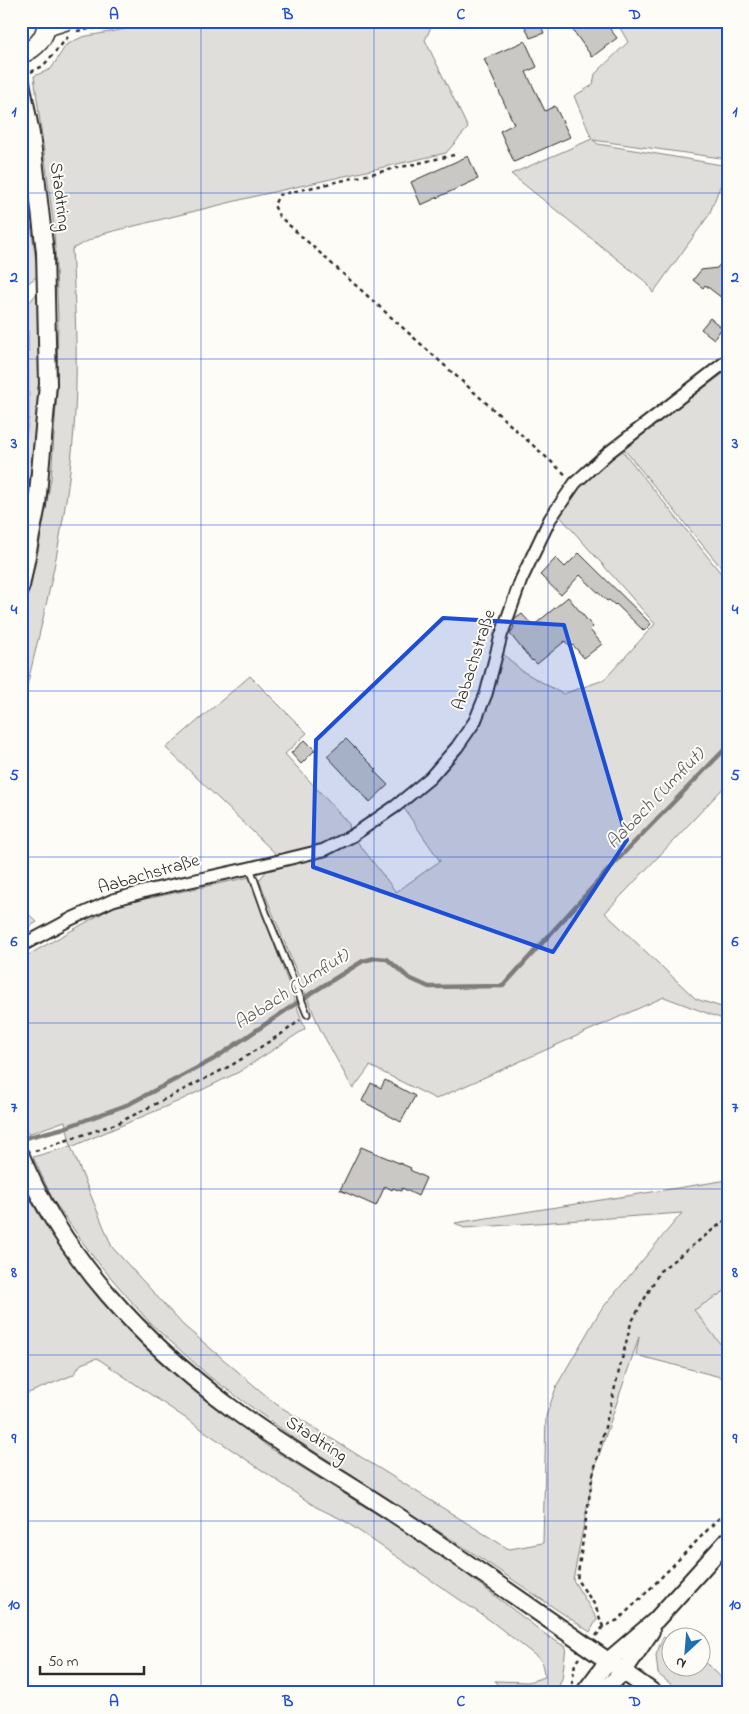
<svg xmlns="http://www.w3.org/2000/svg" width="749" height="1714" viewBox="0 0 749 1714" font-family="'Indie Flower',sans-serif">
<rect width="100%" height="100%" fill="#fdfcf7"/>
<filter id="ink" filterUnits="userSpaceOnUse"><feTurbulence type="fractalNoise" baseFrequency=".02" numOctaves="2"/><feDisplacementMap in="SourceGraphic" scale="10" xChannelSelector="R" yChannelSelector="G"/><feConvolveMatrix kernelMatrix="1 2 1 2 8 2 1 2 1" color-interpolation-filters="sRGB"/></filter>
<g filter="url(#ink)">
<path fill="#edece8" d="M728 1289V1354L694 1310Z"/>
<g fill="#dfdeda" stroke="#858482">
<path d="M150 21H432L433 23 425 40 468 128 446 153 256 196 102 234 72 249C75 303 78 358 75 412 70 513 45 612 21 710V628L39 545 51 479 57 391 58 315 54 227 34 76 51 69 66 45 82 37 125 29Z"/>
<path d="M616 21H724L728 25V159L593 140 598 144 728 166 709 215 653 293 647 283 511 174 592 139 574 96 593 85 595 74 628 42Z"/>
<path d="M21 150 38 276 21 288Z"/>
<path d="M38 292 39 374 36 438 21 531V472L29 416 28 304Z"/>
<path d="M728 370V576L623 448Z"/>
<path d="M621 449 728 582V783L605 913 696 999 728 1009V1021L664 997 436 1099 370 1066 353 1089 320 1029 259 880 269 868 356 840 396 892 440 861 403 807 471 735 500 651 522 671 563 694 604 680 655 624 558 514 587 477Z"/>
<path d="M250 676 307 733 285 754 349 824 350 831 331 841 278 856 166 748Z"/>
<path d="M250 877 305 1029 239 1072 179 1101 71 1147 112 1247 183 1325 276 1404 507 1548 510 1549 543 1543 546 1416 557 1385 600 1311 682 1213 464 1228 455 1223 728 1180V1289L694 1310 728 1354V1379L636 1355 639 1337 595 1467 573 1580 597 1619 590 1632 479 1557 298 1441 210 1377 150 1323 94 1258 53 1200 33 1157 71 1146 65 1121 28 1134 21 1119V959L117 905Z"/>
<path d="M21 907 37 922 21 932Z"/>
<path d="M21 1183 39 1215 88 1285 171 1368 267 1446 432 1548 549 1637 566 1647 562 1679 556 1693H502L495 1681 528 1682 545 1677 541 1660 491 1621 343 1520 316 1507 97 1358 81 1364 73 1375 21 1396Z"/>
<path d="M663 1637 671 1642 672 1666H702V1661L712 1668 728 1685V1693H682L658 1674 656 1655Z"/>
</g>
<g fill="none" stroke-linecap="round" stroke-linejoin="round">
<path stroke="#7e7d7b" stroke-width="4.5" d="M21 1139 64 1128 129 1104 214 1059 310 994 363 961 375 958 387 959 409 978 429 987 503 986 622 855 728 746"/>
</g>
<g fill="#c9c8c4" stroke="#2b2b2b">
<path d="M523 21H539L544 33 530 38Z"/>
<path d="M582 21H604L617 38 592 57 572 29Z"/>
<path d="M525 41 537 67 526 72 545 111 555 106 570 137 514 162 500 131 514 124 484 59Z"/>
<path d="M468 156 478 179 421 205 411 182Z"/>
<path d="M728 254V290L722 298 705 285 703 288 693 280 701 270 717 268Z"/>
<path d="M710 318 722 328 714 339 701 329Z"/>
<path d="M579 553 651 624 644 631 616 604 615 605 609 600 607 601 580 575 561 595 540 575 556 558 565 567Z"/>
<path d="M568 597 593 627 590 630 602 644 584 658 573 645 570 647 565 641 537 664 533 660 532 661 510 634 514 627 513 625 515 619 522 614 533 626Z"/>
<path d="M346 739 377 770 375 772 388 785 370 802 327 756Z"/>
<path d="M305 740 315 750 301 764 291 753Z"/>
<path d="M385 1080 415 1096 401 1122 362 1101 371 1083 381 1088Z"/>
<path d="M361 1147 411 1168 410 1170 426 1178 418 1196 402 1188 401 1191 393 1188 392 1190 385 1186 376 1206 340 1190Z"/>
</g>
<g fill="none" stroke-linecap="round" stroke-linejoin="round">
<defs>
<path id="lane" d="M250 868 266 913 307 1014"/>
<path id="street" d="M21 946 71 919 113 900 146 891 250 868 324 850 352 836 396 806 430 778 457 747 475 721 486 694 501 636 521 580 550 519 575 483 608 453 728 360"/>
<g id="secondary">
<path d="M21 82 31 134 45 252 48 384 37 505 21 586"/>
<path d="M21 1156C62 1256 143 1342 230 1407 282 1446 339 1477 393 1513 481 1571 567 1633 654 1693"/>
<path d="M584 1693 608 1661 656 1620 728 1540"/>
<path d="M601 1693 623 1672 651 1631"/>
</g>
<g id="primary">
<path d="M46 27 65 21"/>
<path d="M21 54C36 49 46 37 47 21"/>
</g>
</defs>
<use href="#lane" stroke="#2b2b2b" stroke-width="9"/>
<use href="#street" stroke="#2b2b2b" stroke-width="15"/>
<use href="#secondary" stroke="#2b2b2b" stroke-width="20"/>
<use href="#primary" stroke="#2b2b2b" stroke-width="21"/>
<g stroke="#2b2b2b" stroke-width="2.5" stroke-dasharray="4 4" stroke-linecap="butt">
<path d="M77 31 102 27 124 21"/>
<path d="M31 72 43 66 68 37"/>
<path d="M454 155 279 195 274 205 279 216 567 476"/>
<path d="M35 1151 118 1123 232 1065 286 1031 300 1020"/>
<path d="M603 1627 595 1605 577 1580 592 1479 631 1323 660 1271 728 1218"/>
<path d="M596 1636 603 1627 618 1620 644 1595 728 1509"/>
<path d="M572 1684 575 1663 579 1658"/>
</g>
<use href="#lane" stroke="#fdfcf7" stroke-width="5.5"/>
<use href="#street" stroke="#fdfcf7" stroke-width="11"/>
<use href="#secondary" stroke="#fdfcf7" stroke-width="16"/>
<use href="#primary" stroke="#fdfcf7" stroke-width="18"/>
</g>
</g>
<path fill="#1d4ed8" fill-opacity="0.2" stroke="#1d4ed8" stroke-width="4" stroke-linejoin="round" d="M443 618 564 625 627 840 553 952 313 867 316 740Z"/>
<path fill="none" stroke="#1d4ed8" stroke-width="1" stroke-opacity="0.55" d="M201 21V1693M374 21V1693M548 21V1693M21 193H728M21 359H728M21 525H728M21 691H728M21 857H728M21 1023H728M21 1189H728M21 1355H728M21 1521H728"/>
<g text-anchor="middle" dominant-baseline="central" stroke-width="4" stroke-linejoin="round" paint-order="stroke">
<g font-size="18" fill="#2b2b2b" stroke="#fdfcf7">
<text transform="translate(59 197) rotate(83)">Stadtring</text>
<text transform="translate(475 660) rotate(-72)">Aabachstraße</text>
<text transform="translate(149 875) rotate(-16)">Aabachstraße</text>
<text transform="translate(316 1440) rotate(33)">Stadtring</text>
</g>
<g font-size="19" font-style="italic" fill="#5b5b5a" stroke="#fdfcf7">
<text transform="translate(656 799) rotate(-46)">Aabach (Umflut)</text>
<text transform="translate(292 990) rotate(-33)">Aabach (Umflut)</text>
</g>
</g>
<rect width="749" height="1714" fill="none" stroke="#fdfcf7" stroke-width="55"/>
<g transform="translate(686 1652) rotate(206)"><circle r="24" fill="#fdfcf7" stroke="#a9a8a5"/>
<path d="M0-4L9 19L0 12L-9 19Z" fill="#1f6fb2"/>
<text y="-8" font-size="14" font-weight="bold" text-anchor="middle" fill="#2b2b2b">N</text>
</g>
<path d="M40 1666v8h104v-8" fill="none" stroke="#2b2b2b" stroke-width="2.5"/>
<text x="48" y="1666" font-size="15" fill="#2b2b2b" stroke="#fdfcf7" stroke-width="4" paint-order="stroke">50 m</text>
<rect x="28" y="28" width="694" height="1658" fill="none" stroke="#1d4ed8" stroke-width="2"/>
<g font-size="16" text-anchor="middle" font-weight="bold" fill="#1d4ed8">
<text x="114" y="19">A</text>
<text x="288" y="19">B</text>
<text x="461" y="19">C</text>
<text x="635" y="19">D</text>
<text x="14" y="116">1</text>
<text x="735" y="116">1</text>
<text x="14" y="282">2</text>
<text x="735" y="282">2</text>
<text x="14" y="448">3</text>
<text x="735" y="448">3</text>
<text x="14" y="614">4</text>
<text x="735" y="614">4</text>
<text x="14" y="780">5</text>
<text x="735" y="780">5</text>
<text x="14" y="946">6</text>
<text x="735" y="946">6</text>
<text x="14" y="1112">7</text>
<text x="735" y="1112">7</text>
<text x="14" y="1277">8</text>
<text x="735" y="1277">8</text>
<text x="14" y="1443">9</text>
<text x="735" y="1443">9</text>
<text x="14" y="1609">10</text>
<text x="735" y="1609">10</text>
<text x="114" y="1706">A</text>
<text x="288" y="1706">B</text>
<text x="461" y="1706">C</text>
<text x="635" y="1706">D</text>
</g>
</svg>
